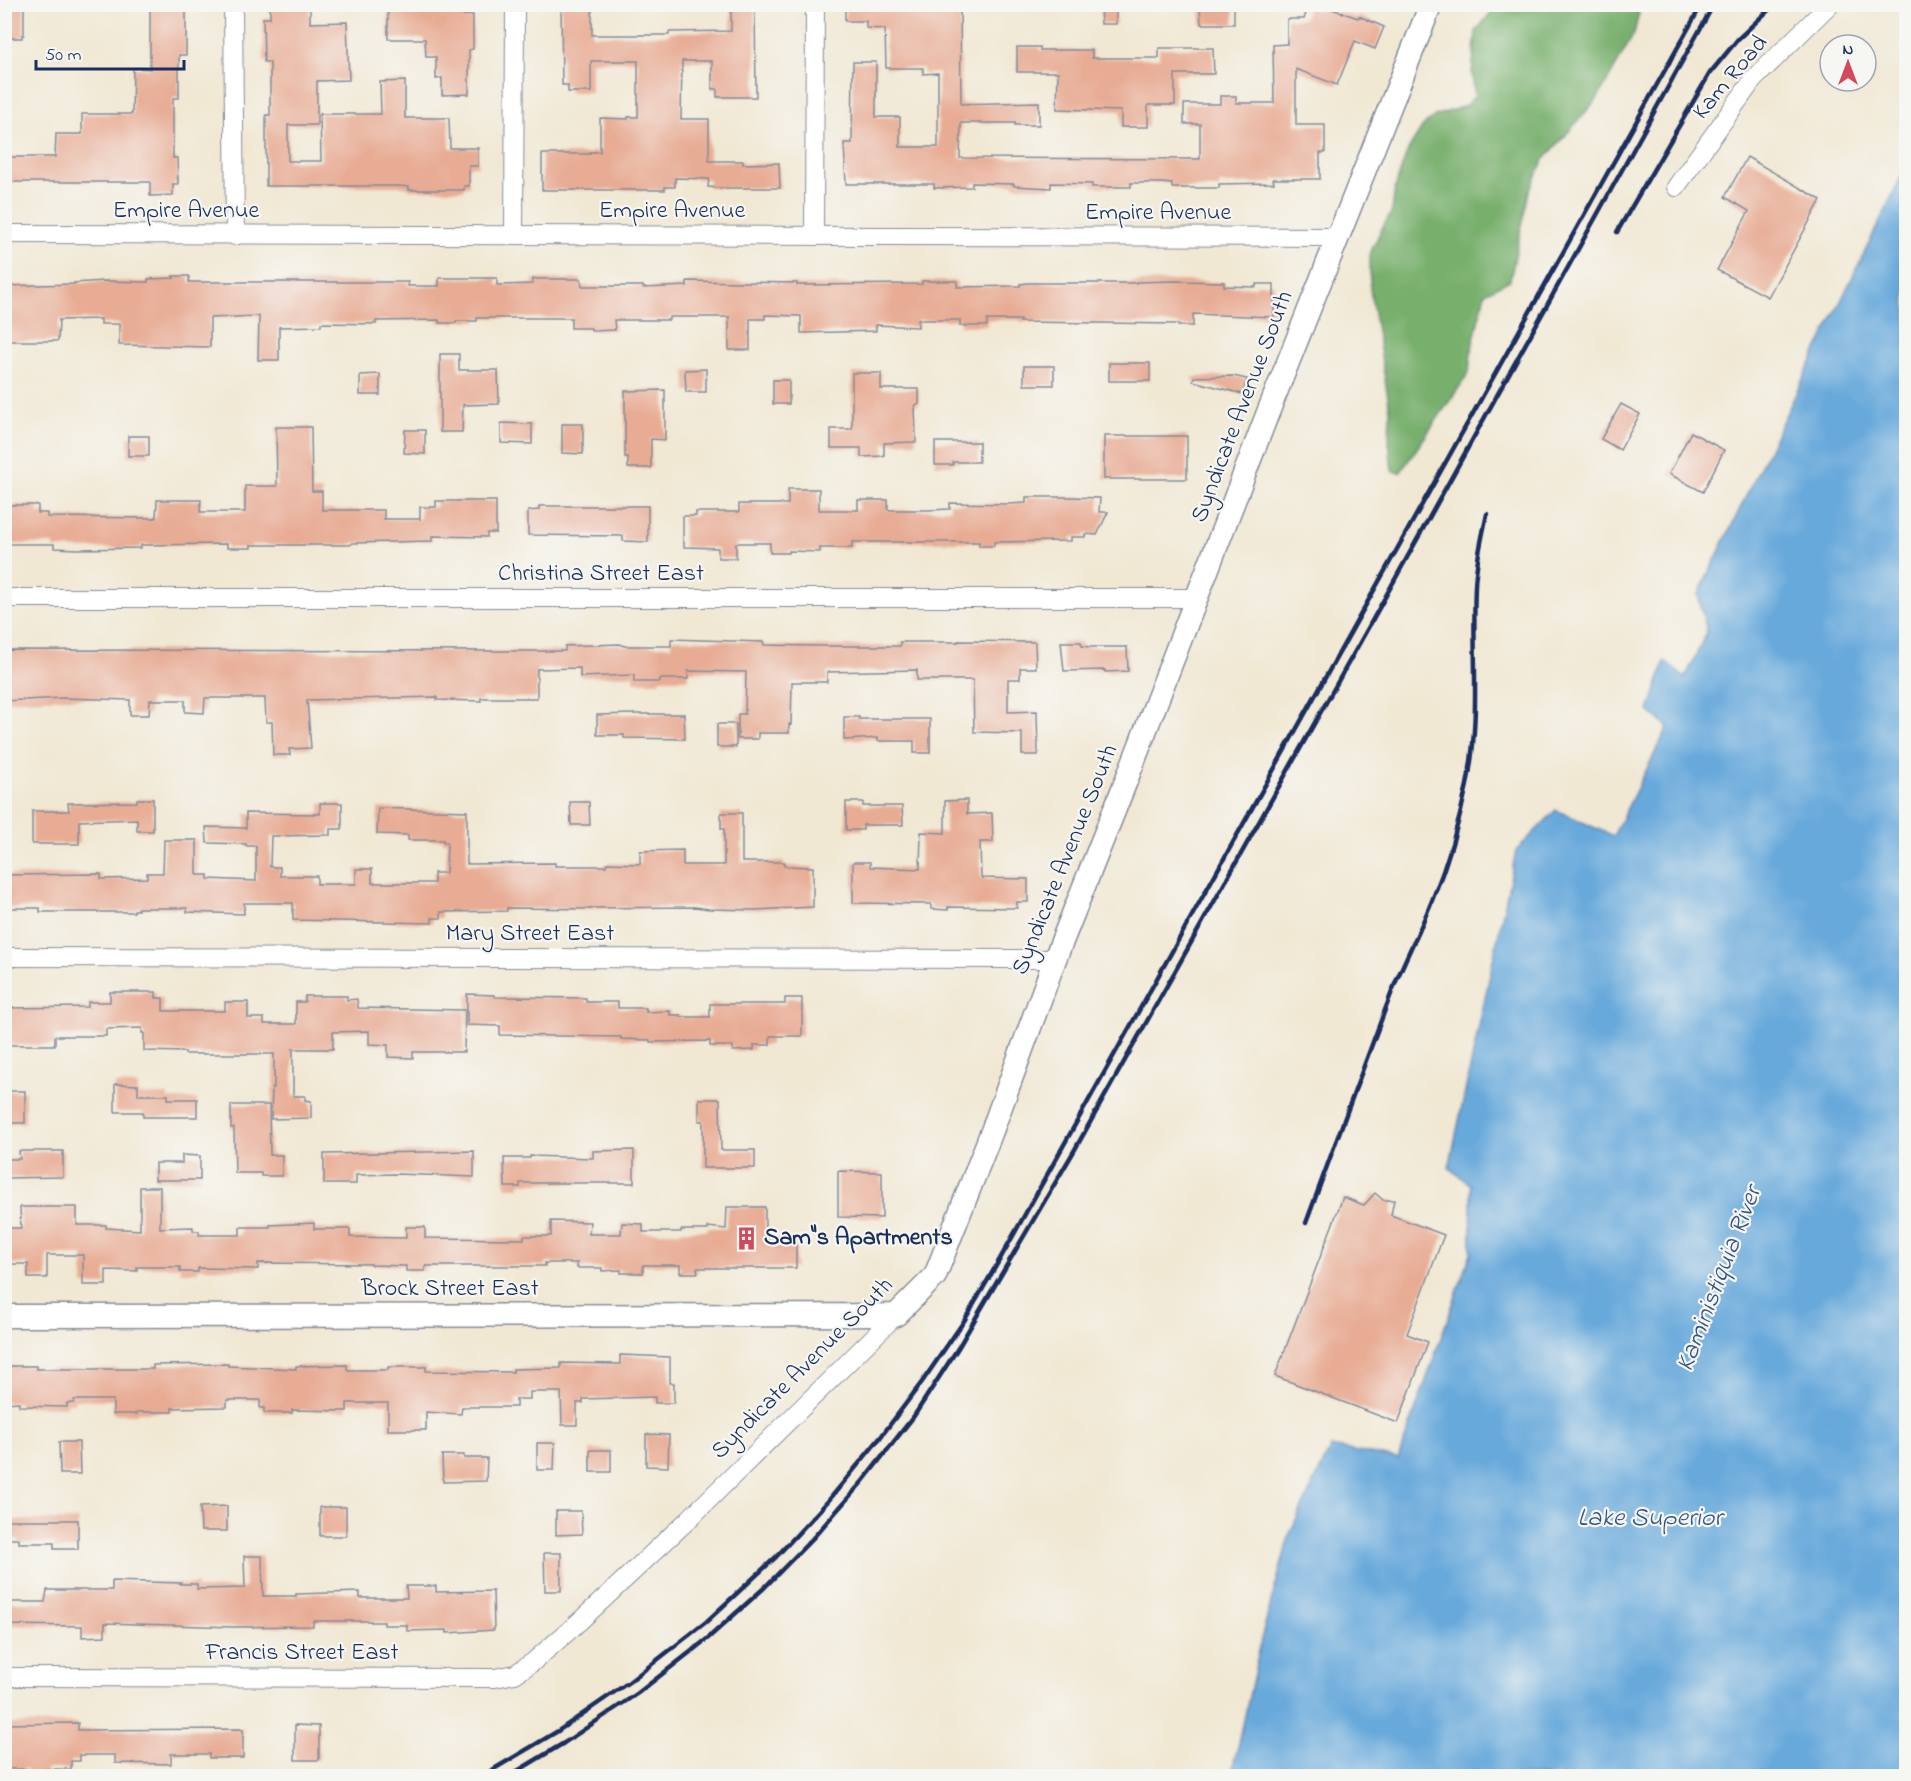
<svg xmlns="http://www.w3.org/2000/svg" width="1911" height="1781" viewBox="0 0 1911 1781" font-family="'Indie Flower',sans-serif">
<rect width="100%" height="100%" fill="#f6f6f2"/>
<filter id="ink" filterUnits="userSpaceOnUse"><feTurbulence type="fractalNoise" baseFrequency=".0167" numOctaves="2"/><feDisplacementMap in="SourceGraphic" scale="12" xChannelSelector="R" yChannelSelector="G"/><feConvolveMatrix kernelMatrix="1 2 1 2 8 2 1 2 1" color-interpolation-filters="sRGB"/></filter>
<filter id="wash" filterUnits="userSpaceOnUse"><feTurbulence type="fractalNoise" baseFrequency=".008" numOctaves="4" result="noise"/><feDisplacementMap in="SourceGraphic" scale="24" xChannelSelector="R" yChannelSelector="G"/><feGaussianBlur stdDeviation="1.35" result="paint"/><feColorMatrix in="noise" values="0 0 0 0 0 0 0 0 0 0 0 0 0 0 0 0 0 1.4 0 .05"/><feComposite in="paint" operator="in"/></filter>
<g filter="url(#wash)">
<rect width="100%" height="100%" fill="#f1e8d4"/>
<path fill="#77af6c" stroke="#496f65" stroke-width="1.5" d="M1498 4 1634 5 1639 13 1634 34 1597 99 1543 161 1529 191 1510 280 1485 293 1471 352 1469 373 1400 473 1392 471 1389 442 1390 410 1370 289V254L1380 232 1392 211 1395 188 1407 152 1423 126 1435 116 1465 106 1475 96 1472 73 1476 31Z"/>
<path fill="#67a9db" stroke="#416c9c" stroke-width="1.5" d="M1906 167V1776H1230L1239 1743 1263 1632 1290 1533 1331 1447 1398 1459 1471 1253V1185L1449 1168 1516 851 1556 810 1613 836 1668 727 1649 711 1665 661 1685 678 1707 632 1698 595Z"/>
<g id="blocks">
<g fill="#e8ac94">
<path d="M4 4H24V35H22V38H4Z"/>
<path d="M150 4H186V55H179V98H173V158H177L178 184H173V195L150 196V182H4V157H55L56 134H82V114H132L133 68 150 69Z"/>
<path d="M270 4H310V23L347 22 349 80 317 81V125H288V161H321L320 114H381L380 82 405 81V118H449L450 148H478V166H469V186H464V190H409V187L399 186H266V115H270V62H264L263 18H270Z"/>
<path d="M388 4H461V15H473V49L469 50V94L442 95V78L436 79V57H426L425 39H388Z"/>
<path d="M561 4H592V35H669V32L731 31V4H755L756 97H717V89H712V61H682L681 119H709V161H743V164L779 163 780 188H719L708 187 709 179 675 178V187H665V190H542V154H590V152H600V118L628 119V117H638V61H591V92H568V85H562Z"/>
<path d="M845 4H960L961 104 1039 102V125H1015V123H961L960 158 1200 159V124H1184V104H1220V96H1236V103H1274L1273 45 1287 44V19H1304L1308 7 1319 11 1320 5 1358 18 1359 16 1384 27 1375 49 1355 41 1337 85 1296 69V125H1325V153H1320V179H1273L1274 183 1219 184V188H1172V184L1162 183H1131V187H1092V184L1051 183V188L1014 186V184L972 183V187L934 188V184H846L844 143H852L853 62H876V117H900V147H938V73L923 74V68H886L885 29 866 28V21H845Z"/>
<path d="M1100 4H1116V24H1101Z"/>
<path d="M1200 4H1234V24H1201Z"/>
<path d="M1017 47H1040V50H1092V58H1159V48H1213L1214 74H1175V105H1148V127H1121V111L1057 109 1058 72H1017Z"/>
<path d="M1747 157 1821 200 1768 297 1717 270 1749 211 1725 197Z"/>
<path d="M173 276H189V282H408V286H439V278H497V285L533 284V279H581L582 286H643V288L687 286V281L797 283V285L922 284V281H957V287L1020 286V284L1029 283H1136V282L1175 281 1224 282V286L1256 287V284H1274V317L1193 314V326H1178V324L1020 322V320H987V326H960V320H918V327L876 325V331L801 333V316L765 315V319H750V350H729V317H669V320H614L615 330 591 331V328H571V318H477V321H456V323H439V320L376 321V324L321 323V326L279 327V360H258L259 316 210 318V347L119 345V324H101V319L59 320 58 341H9V308H4V286L74 284V283L103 281 148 282V279L174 278Z"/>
<path d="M440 354H459V370H498L499 404 463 405 462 432H440Z"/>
<rect x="1109" y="363" width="41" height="18"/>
<rect x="1024" y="366" width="30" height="19"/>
<path d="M706 369V392H686L685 370Z"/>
<path d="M852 373H881V389H919V404L915 405 916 442 884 443V456L861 457V448H831V429H852Z"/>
<path d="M380 374V395H360V375Z"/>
<path d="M1233 376 1247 379 1243 394 1193 381 1194 377Z"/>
<rect x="773" y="380" width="16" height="24"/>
<path d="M665 390V440L651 439V468H628V457H625V391Z"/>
<path d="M1621 404 1640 414 1620 450 1601 439Z"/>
<path d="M501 423 532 424V444L501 443Z"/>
<path d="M562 424H583V454L562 453Z"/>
<path d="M276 427H311L312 491H322V510H384V519H420V507H436V501H496V533H487V537L432 536V541L353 543 350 545H251V548H227V544L141 545V548L78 549 54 548V544H4V505H38V513H47V517L156 518 157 500H201L200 512H245V486H277Z"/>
<path d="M405 430H425V454L404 453Z"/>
<path d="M1691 432 1724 450 1703 492 1669 474Z"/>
<rect x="128" y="436" width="21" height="20"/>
<rect x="1104" y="436" width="83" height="43"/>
<path d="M935 442H979V462H953V465H935Z"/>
<path d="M788 489H819V510H858V500H888V510H929L950 509V503L1009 504 1026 503V497H1071L1100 498 1099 512H1108L1097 535 1085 534V537H1071V541L994 542V546H979V542H852V548H820V552L789 551V553H770V543H736V558H718V548L684 547V542H683V516H696V512H739V504H788Z"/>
<path d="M539 506H648V542L623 541V536L528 535V511L539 510Z"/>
<path d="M671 639 764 642V645L816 646H900V642H958V641L1035 642 1036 668H1020V679H1008V712L1037 711 1038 755H1022V733L974 732 973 680H917V670L827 672V682H792L791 725 789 724V733H758V739H738V714H745L746 672 688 671V679H660V682H634V675L580 677V668L537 669V698H481V701L437 700V697L307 700 311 748 289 749 290 755H273L272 722H266L265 698H205L204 713 185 712V700H150L149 715H130V700L64 698 4 701V650L565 651V646L620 644 624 646H671Z"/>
<path d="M1061 642H1081L1082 646 1090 647H1127L1128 671 1105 672V670L1064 671Z"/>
<path d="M634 714H684L685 739 624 738V735H597V715Z"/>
<path d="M844 717H859V719H930V753H914V741H878V738L844 740Z"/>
<rect x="717" y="724" width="19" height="23"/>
<path d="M137 799H153V831H137V819L79 821V844H32V811H69L68 803 137 802Z"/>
<path d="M967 800V814L992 813 993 842H980L981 876 982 878 1028 879V902H1017V908L948 907V910L931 909V904L853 903V862H870V867L920 869 921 832 945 833V801Z"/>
<path d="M570 802H589L590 825H571Z"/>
<path d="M846 802H863V806H902L903 825H863V830H846Z"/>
<path d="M320 803H342V829H330V835L271 836 270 867H280V876H317V884H356V869H372V883H434V873H446L447 842H443V840H408V835L377 834 378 808 467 811V864L555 863V866H606L607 863 640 864V851L683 850V865H724V829H721V813H742V862H784V866L813 867V907L754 910 709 909 695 907 592 908V909L507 908V911L441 912V918H432V923L293 920V903H244V914L187 912V908H138V910H134V912H40V908H5V875L101 874V879L147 878V873H163L164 840H197V875H208V879L256 881V846H246V844L207 843 206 827 246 828V813L320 814Z"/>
<path d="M110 992H156V998H163V1011H225V1002H248V1018H264V1024H296V1002H305V996H347V1000L357 999 358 1008 465 1010 464 1052H413V1058L388 1057V1045L369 1044V1031L333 1032V1049H293V1096H305V1100L311 1101V1118L271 1119 272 1088H274V1054H185V1052L144 1051V1033H142V1028L106 1029V1036H55V1045H8L6 1008 88 1007V1002H110Z"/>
<path d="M467 994 494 995V997L586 998V1002H618V1008H646V1012L670 1011V1015H681V1017H710V1004H785V998H802V1036H770V1045H754V1050L733 1051V1046H710V1041L650 1042V1040L621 1039V1037L500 1035V1026L467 1025Z"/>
<path d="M115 1084 138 1085V1095H168V1099H197V1117H143V1112H115Z"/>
<rect x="4" y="1091" width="21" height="32"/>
<path d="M699 1099H720L721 1150H755V1168H703V1121H699Z"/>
<path d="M231 1105H269L270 1155H282V1176H261V1173H235L234 1128H231Z"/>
<path d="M634 1150V1183H520V1187H505L504 1158H530V1156L593 1158V1151Z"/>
<path d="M19 1151H63V1177L4 1178V1159H20Z"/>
<path d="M474 1151V1177L397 1174 356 1175V1184H324V1154Z"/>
<path d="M182 1155 200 1156V1180H155V1163H182Z"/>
<path d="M838 1171 882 1172V1218L838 1217Z"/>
<path d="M140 1187H160V1228L193 1227V1231H199V1235H240V1227H270V1225L314 1223V1229H350V1237L406 1238V1227H425V1238L524 1239V1236H551V1221L590 1222 589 1234H621L622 1223 643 1224V1232H681V1230H708V1227L726 1229 727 1207H765V1239H796V1268H697L698 1273H680V1265H643V1273H621V1270L602 1271V1268H577V1263H545V1266H425V1271H406V1266L371 1265V1264L258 1263V1269L198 1268V1272H180V1267H137V1271L106 1270V1285H83V1255H47V1278H28V1264H4V1228H21L20 1207H77V1225H106V1228L140 1230Z"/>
<path d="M1375 1193 1383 1200H1394L1391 1215 1444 1235 1407 1334 1428 1342 1398 1423 1275 1376 1343 1197 1364 1205Z"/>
<path d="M620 1355 670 1357V1383H674V1403H655V1397L583 1399V1403H577V1425H562L561 1392H530V1399H516V1407H462L461 1414 426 1412V1430H388V1403H347V1411L292 1410V1413H264V1408H260V1400H227V1407L172 1408V1412H137V1414H113V1400H74V1403H67V1407L19 1406V1402L4 1403V1366H36V1369H153V1365L228 1364V1366L296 1369V1366L347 1365V1370H388V1367H426V1371L513 1372V1369L561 1368V1363L620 1364Z"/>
<path d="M646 1434 669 1435 668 1467 646 1466Z"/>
<path d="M59 1442H79L80 1474H60Z"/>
<path d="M537 1443H555L554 1470H537Z"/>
<rect x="590" y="1450" width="21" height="22"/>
<path d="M442 1455H464V1458H487L486 1481 443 1482Z"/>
<path d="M227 1506V1531H201L200 1507Z"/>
<rect x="320" y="1507" width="26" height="29"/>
<path d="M556 1511H581L582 1534 556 1535Z"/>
<path d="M5 1520H78V1549H54V1543H19V1539H5Z"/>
<path d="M544 1553H561V1591H545Z"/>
<path d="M244 1556H262L263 1596H296V1594L360 1592V1598H407L406 1586H436V1592L493 1591 494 1630 447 1633V1630L407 1631V1625H384V1622H371V1621H313V1626L234 1627 105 1623V1636L82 1637V1626L5 1625V1602H45L47 1590H112V1581L181 1583V1584H197V1589L245 1588Z"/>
<path d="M78 1723V1730L243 1729V1758H209V1754H171V1764L115 1763V1755H80V1761H71V1769H46V1774H28V1769H4V1724Z"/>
<path d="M295 1725 319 1726V1760H295Z"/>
</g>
</g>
</g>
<g filter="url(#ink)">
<use href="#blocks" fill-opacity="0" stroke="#868c99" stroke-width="1.5"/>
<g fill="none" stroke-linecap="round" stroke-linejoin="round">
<defs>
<g id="minor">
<path d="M233 4 235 236"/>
<path d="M1676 187 1753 80 1830 4"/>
<path d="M4 234 1340 237"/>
<path d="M514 235 515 4"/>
<path d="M814 236 815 4"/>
<path d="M4 598H1197"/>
<path d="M4 957 1055 959"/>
<path d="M4 1677 495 1678 515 1674 533 1662 580 1621 688 1520 896 1315"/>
</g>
<path id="tertiary" d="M4 1316 896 1315 935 1276 992 1131 1055 959 1126 781 1267 415 1431 4"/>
</defs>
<use href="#minor" stroke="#868c99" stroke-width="20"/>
<use href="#tertiary" stroke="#868c99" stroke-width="25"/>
<use href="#minor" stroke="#fff" stroke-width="18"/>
<use href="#tertiary" stroke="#fff" stroke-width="22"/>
<g stroke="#1b2f5e" stroke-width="4.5">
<path d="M1617 232 1710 73 1738 39 1775 4"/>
<path d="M1306 1223C1335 1145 1363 1067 1393 989 1405 958 1421 929 1433 898 1448 861 1459 823 1467 785 1481 717 1472 653 1475 586 1476 561 1482 538 1487 514"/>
<path d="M482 1776 558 1731 629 1682 706 1622 776 1557 829 1500 880 1438 922 1382 964 1321 1000 1259 1702 4"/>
<path d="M509 1776 564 1743 638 1693 707 1639 764 1588 812 1539 863 1481 914 1416 958 1348 1074 1151 1368 628 1714 4"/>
</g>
</g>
</g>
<defs>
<symbol id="building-bare" viewBox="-9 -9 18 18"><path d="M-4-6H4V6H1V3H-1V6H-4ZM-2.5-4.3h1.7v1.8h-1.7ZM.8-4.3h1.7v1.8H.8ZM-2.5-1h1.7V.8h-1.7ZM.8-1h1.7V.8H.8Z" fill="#d1495b" stroke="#f6f6f2" stroke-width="2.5" paint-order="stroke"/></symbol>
</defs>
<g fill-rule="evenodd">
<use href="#building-bare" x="730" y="1222" width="33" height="33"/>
</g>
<g text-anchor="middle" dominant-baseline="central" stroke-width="4.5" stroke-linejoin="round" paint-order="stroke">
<g font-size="24" fill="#1b2f5e" stroke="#f6f6f2">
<text transform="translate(1731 78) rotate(-50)">Kam Road</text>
<text x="186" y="211">Empire Avenue</text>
<text x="672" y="211">Empire Avenue</text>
<text x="1158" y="213">Empire Avenue</text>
<text transform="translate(1243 407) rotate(-69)">Syndicate Avenue South</text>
<text x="601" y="574">Christina Street East</text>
<text transform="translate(1066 860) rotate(-68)">Syndicate Avenue South</text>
<text x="530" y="934">Mary Street East</text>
<text x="450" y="1289">Brock Street East</text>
<text transform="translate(803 1369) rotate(-45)">Syndicate Avenue South</text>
<text x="302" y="1653">Francis Street East</text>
</g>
<g font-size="24" font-weight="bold" fill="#1b2f5e" stroke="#f6f6f2" text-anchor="start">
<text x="764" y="1238">Sam"s Apartments</text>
</g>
<g font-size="26" font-style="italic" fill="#325484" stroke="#f6f6f2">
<text transform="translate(1720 1279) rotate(-69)">Kaministiquia River</text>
<text x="1650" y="1519">Lake Superior</text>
</g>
</g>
<rect width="1911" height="1781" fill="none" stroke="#f6f6f2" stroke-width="24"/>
<g transform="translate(1848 63)"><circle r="28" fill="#f6f6f2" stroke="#9ea6b7" stroke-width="1.5"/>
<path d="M0-4.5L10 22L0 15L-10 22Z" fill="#d1495b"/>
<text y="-9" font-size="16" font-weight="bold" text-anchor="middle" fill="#1b2f5e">N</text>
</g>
<path d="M36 60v9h148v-9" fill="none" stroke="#1b2f5e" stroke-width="3"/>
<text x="45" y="60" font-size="18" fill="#1b2f5e" stroke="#f6f6f2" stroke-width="4.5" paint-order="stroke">50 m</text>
</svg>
